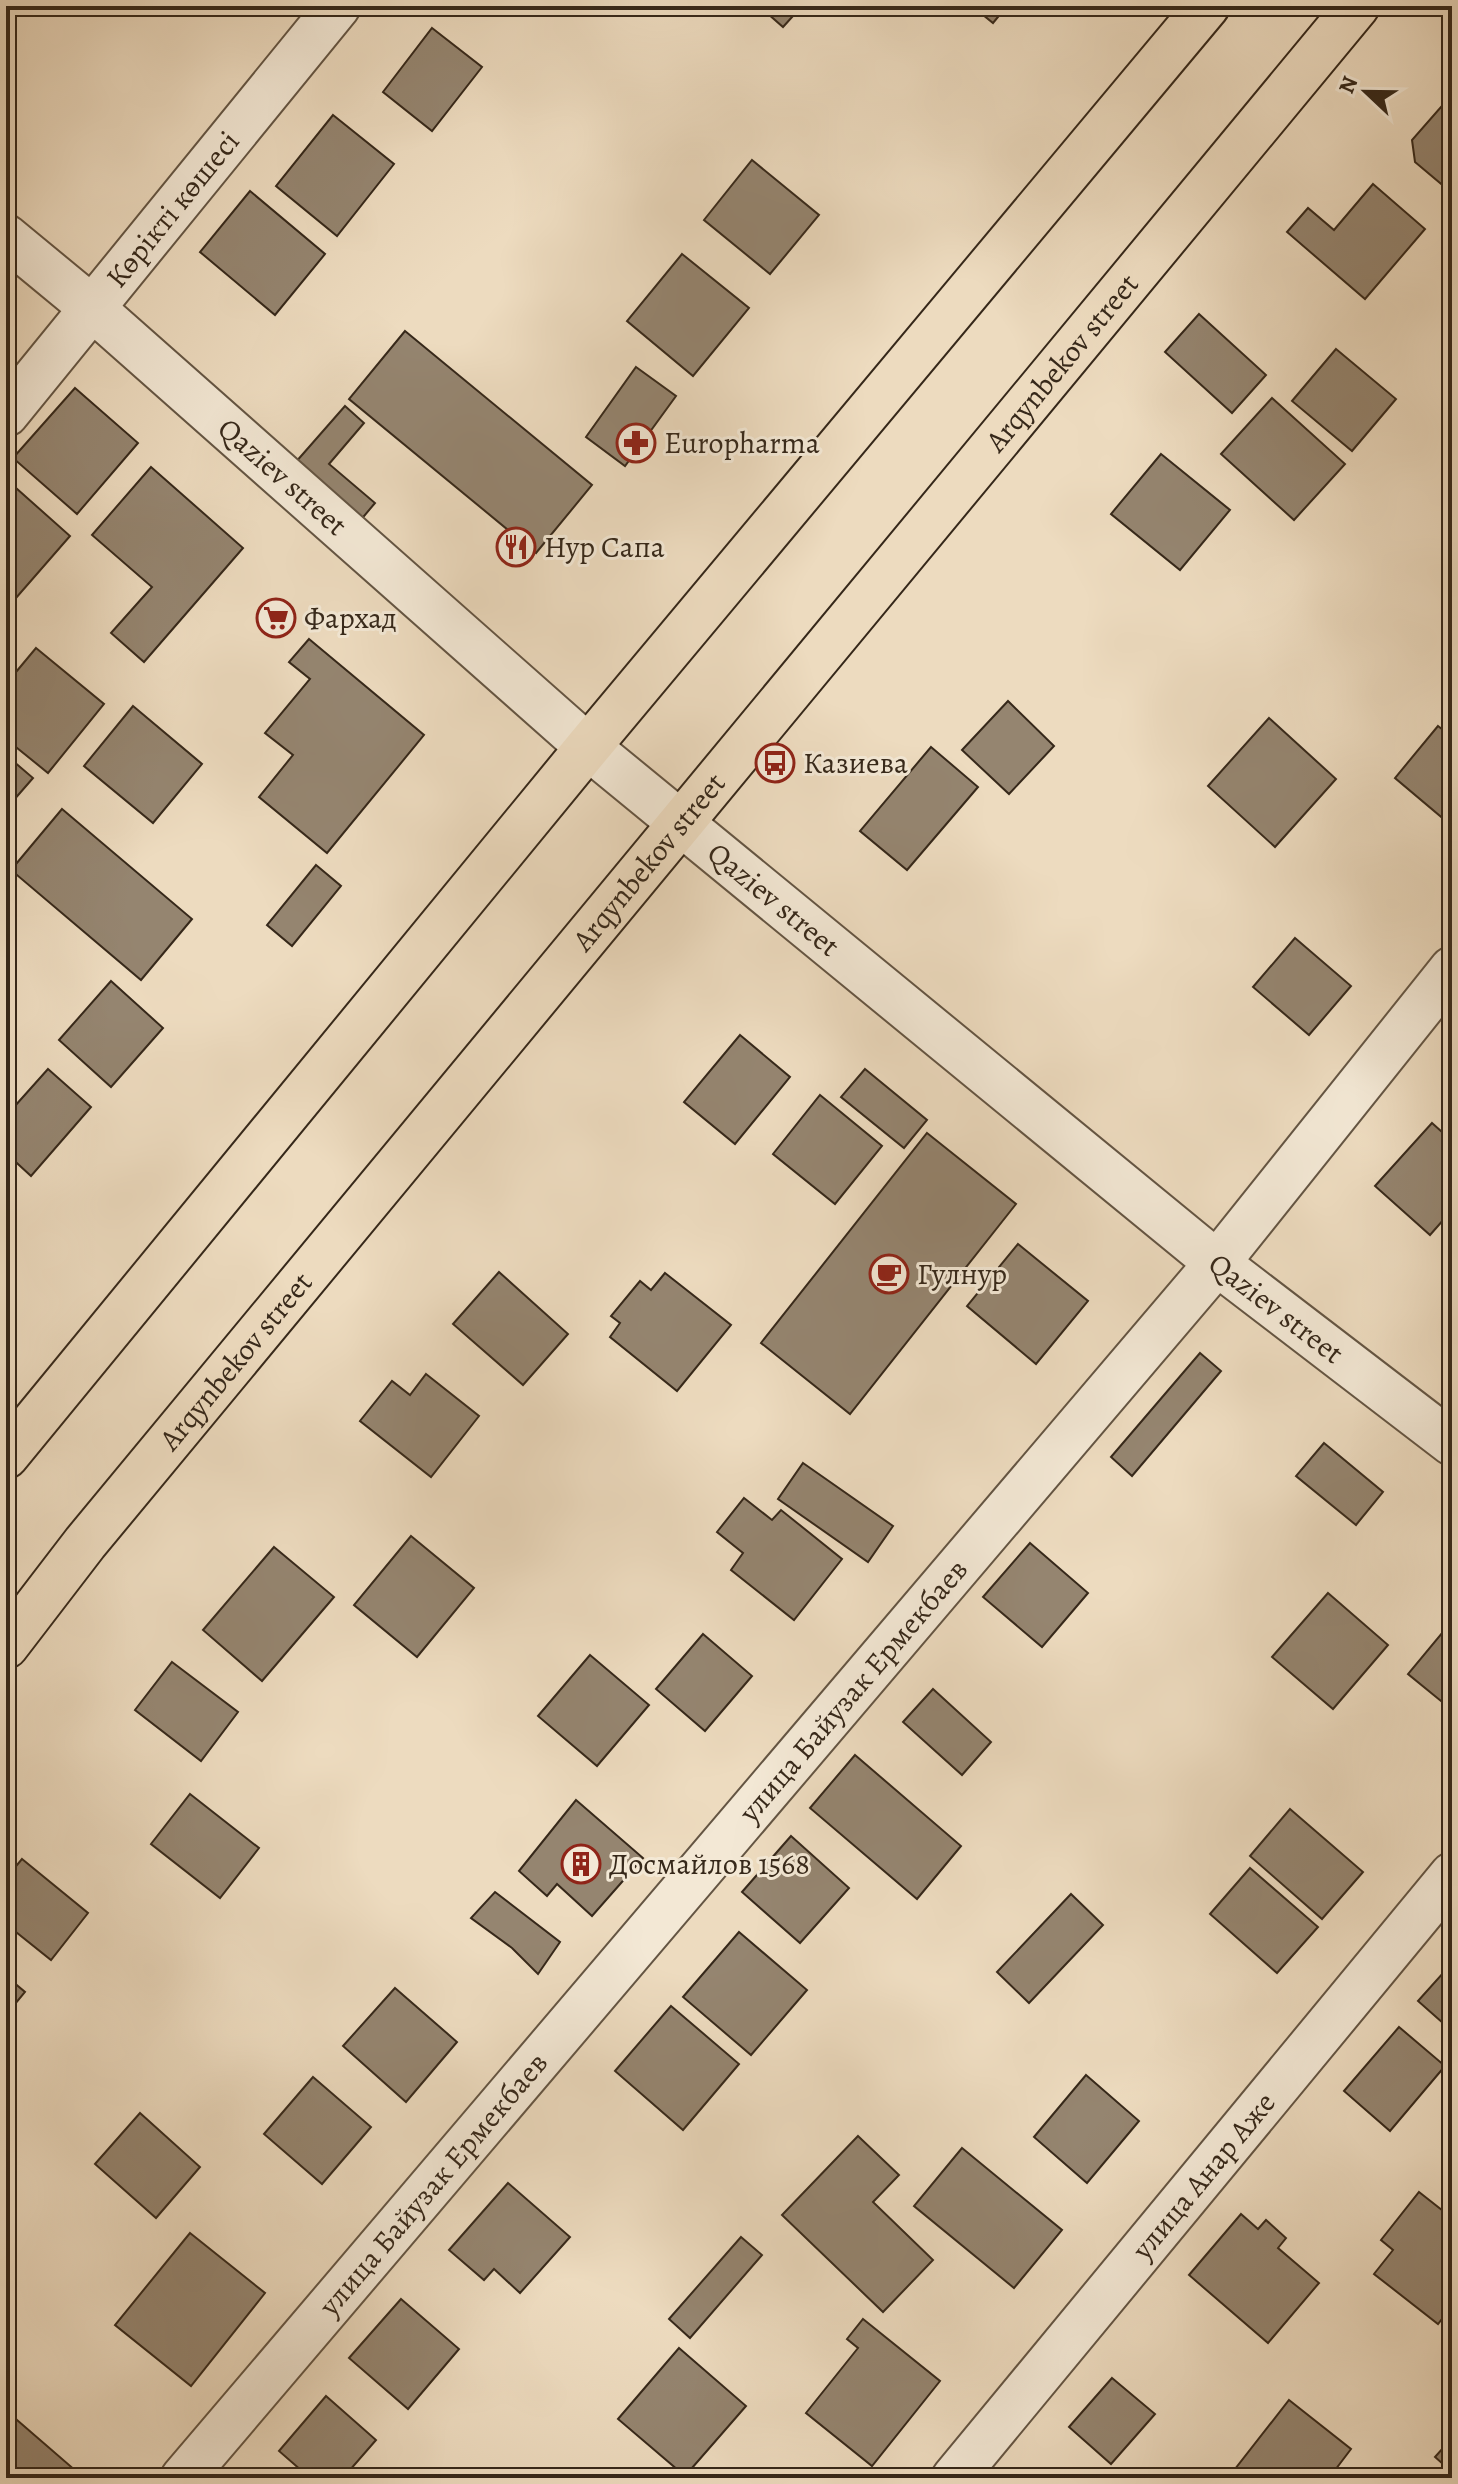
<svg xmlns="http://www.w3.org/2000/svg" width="1458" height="2484" viewBox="0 0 1458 2484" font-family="Alegreya,serif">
<rect width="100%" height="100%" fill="#eddbbf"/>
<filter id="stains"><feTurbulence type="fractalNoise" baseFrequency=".0025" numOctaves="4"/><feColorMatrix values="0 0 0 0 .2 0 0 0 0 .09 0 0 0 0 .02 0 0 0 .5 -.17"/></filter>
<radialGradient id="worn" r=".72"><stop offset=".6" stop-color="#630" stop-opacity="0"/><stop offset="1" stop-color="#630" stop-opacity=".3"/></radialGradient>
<g fill="#958570" stroke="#36281a" stroke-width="2">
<path d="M759 6H802L783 27Z"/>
<path d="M972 6H1007L993 23Z"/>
<path d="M432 28 482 67 432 131 383 92Z"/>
<path d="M1448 99 1452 103V193L1415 162 1412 140Z"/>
<path d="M333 115 394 164 337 236 276 186Z"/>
<path d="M752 160 819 215 770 274 704 220Z"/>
<path d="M1373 184 1425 229 1365 299 1287 232 1308 208 1334 230Z"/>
<path d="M250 191 325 254 275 315 200 252Z"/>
<path d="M682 254 749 308 693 376 627 321Z"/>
<path d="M1199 314 1266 375 1232 413 1165 352Z"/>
<path d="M405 331 592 485 536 553 349 399Z"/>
<path d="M1336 349 1396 399 1352 451 1292 401Z"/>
<path d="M636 367 676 396 625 466 586 437Z"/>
<path d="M75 388 138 443 77 514 13 458Z"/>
<path d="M1272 398 1345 464 1294 520 1221 454Z"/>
<path d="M345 406 364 423 329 464 375 503 354 528 288 471Z"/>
<path d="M1161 454 1230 510 1180 570 1111 514Z"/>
<path d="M151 467 243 548 144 662 111 633 152 587 92 535Z"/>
<path d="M7 480 70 536 9 606 6 603Z"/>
<path d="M309 639 424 735 327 853 259 797 293 755 265 733 310 679 289 662Z"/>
<path d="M36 648 104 704 48 773 6 739V674L11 678Z"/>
<path d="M1008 701 1054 746 1009 794 962 750Z"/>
<path d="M133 706 202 764 153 823 84 766Z"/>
<path d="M1269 718 1336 779 1275 847 1208 786Z"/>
<path d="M1438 726 1452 737V826L1395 778Z"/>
<path d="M931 747 978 787 907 870 860 831Z"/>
<path d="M6 755 33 778 6 809Z"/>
<path d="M62 809 192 919 141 980 11 870Z"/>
<path d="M316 865 341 886 292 946 267 925Z"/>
<path d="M1295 938 1351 986 1309 1035 1253 987Z"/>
<path d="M111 981 163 1028 111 1087 59 1040Z"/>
<path d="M740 1035 790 1077 735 1144 684 1102Z"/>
<path d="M48 1069 91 1107 31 1176 6 1153V1116Z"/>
<path d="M865 1069 927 1120 904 1148 841 1097Z"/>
<path d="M820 1095 882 1146 835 1204 773 1154Z"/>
<path d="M1432 1123 1452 1141V1210L1430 1235 1375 1186Z"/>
<path d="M927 1133 1016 1204 850 1414 761 1343Z"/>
<path d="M1018 1244 1088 1301 1036 1364 967 1306Z"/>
<path d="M499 1272 568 1334 523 1385 453 1324Z"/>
<path d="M665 1273 731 1325 677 1391 610 1337 620 1323 611 1316 640 1281 651 1290Z"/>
<path d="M1200 1353 1221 1371 1132 1476 1111 1457Z"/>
<path d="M426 1374 479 1416 431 1477 360 1421 392 1381 410 1395Z"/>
<path d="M1324 1443 1383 1492 1356 1525 1296 1476Z"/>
<path d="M803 1463 893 1526 868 1562 778 1499Z"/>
<path d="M744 1498 772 1520 781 1510 842 1559 794 1620 731 1570 743 1553 717 1532Z"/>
<path d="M411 1536 474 1588 417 1657 354 1605Z"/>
<path d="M1030 1543 1088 1593 1042 1647 983 1597Z"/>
<path d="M274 1547 334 1597 262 1681 203 1630Z"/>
<path d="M1328 1593 1388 1645 1333 1709 1272 1657Z"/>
<path d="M1452 1621V1710L1408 1674Z"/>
<path d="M703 1634 752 1676 705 1731 656 1689Z"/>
<path d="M590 1655 649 1705 597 1766 538 1716Z"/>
<path d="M172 1662 238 1712 201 1761 135 1710Z"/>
<path d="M933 1689 991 1742 962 1775 903 1722Z"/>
<path d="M855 1755 961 1846 917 1899 810 1808Z"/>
<path d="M190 1794 259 1848 220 1898 151 1844Z"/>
<path d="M576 1800 643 1858 592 1916 557 1884 547 1896 519 1871Z"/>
<path d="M1290 1809 1363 1872 1322 1919 1250 1856Z"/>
<path d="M791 1836 849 1888 800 1943 742 1892Z"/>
<path d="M22 1859 88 1913 51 1960 6 1924V1878Z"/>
<path d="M1250 1868 1318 1927 1277 1973 1210 1914Z"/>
<path d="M495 1892 560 1942 538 1974 512 1948 471 1918Z"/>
<path d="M1071 1894 1103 1925 1029 2003 997 1972Z"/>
<path d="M739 1932 807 1990 751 2055 683 1997Z"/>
<path d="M1452 1963V2031L1418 2001Z"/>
<path d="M6 1976 25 1992 6 2015Z"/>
<path d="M395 1988 457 2042 406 2102 343 2046Z"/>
<path d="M671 2006 739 2064 683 2130 615 2071Z"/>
<path d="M1399 2027 1445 2066 1390 2131 1344 2091Z"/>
<path d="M1086 2075 1139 2121 1087 2183 1034 2137Z"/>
<path d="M313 2077 371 2127 322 2184 264 2134Z"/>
<path d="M140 2113 200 2167 156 2218 95 2164Z"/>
<path d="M858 2136 899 2175 873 2202 933 2260 883 2312 782 2215Z"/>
<path d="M962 2148 1062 2230 1014 2288 914 2206Z"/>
<path d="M508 2183 570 2237 520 2293 494 2269 484 2280 449 2250Z"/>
<path d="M1419 2192 1452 2218V2306L1438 2324 1374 2274 1393 2250 1381 2240Z"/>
<path d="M1241 2214 1258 2229 1266 2220 1286 2238 1278 2248 1319 2283 1268 2343 1189 2275Z"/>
<path d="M190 2233 265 2293 191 2386 115 2325Z"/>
<path d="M741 2237 762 2255 690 2338 669 2319Z"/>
<path d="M401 2299 459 2349 408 2409 349 2358Z"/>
<path d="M863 2319 940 2381 872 2466 806 2413 858 2348 847 2339Z"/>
<path d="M679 2348 746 2406 685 2476 618 2419Z"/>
<path d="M1112 2378 1155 2414 1111 2464 1069 2427Z"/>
<path d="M326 2396 376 2440 343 2478H310L279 2451Z"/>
<path d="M1289 2400 1351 2449 1329 2478H1228Z"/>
<path d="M17 2420 76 2471 70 2478H6V2432Z"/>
<path d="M1452 2438V2472L1435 2457Z"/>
</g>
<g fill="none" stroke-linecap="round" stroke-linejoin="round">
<defs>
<g id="minor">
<path id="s1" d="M6 237 92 308 588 747 1217 1263 1452 1443"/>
<path id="s2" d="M6 414 338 6"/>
<path id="s3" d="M183 2478 1217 1263 1452 969"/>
<path id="s4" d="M954 2478 1452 1875"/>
</g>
<g id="major">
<path d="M6 1456 588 747 1207 6"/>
<path id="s5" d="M6 1646 85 1543 1357 6"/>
</g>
</defs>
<use href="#minor" stroke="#645543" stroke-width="48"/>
<use href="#major" stroke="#36281a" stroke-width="48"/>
<use href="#minor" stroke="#f3e8d5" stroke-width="44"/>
<use href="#major" stroke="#eddbbf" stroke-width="44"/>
</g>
<defs>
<symbol id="pharmacy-ring" viewBox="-11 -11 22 22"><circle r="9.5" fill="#f3e8d5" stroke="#8f2418" stroke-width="1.5"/><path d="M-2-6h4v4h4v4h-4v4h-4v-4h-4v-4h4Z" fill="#8f2418"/></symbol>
<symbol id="restaurant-ring" viewBox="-11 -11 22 22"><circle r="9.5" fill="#f3e8d5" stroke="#8f2418" stroke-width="1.5"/><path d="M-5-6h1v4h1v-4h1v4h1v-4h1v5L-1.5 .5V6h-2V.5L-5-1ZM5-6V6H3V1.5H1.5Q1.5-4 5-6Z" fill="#8f2418"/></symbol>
<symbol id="supermarket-ring" viewBox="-11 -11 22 22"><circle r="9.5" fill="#f3e8d5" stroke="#8f2418" stroke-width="1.5"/><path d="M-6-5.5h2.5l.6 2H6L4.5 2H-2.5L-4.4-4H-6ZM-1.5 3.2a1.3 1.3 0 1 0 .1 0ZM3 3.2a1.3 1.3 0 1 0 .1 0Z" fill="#8f2418"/></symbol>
<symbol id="bus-ring" viewBox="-11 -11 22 22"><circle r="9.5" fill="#f3e8d5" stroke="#8f2418" stroke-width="1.5"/><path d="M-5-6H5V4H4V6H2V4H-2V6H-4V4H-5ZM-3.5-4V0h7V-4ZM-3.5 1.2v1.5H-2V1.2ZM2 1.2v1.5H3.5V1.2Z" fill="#8f2418"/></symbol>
<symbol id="cafe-ring" viewBox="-11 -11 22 22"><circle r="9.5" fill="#f3e8d5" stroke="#8f2418" stroke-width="1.5"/><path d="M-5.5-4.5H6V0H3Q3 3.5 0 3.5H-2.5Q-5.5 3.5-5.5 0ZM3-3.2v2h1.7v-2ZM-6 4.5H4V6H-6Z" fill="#8f2418"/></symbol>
<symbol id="building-ring" viewBox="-11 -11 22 22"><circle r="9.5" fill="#f3e8d5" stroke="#8f2418" stroke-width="1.5"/><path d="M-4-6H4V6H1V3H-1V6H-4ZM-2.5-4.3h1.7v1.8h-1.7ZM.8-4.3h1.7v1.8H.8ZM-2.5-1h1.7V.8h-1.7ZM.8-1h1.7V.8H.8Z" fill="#8f2418"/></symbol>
</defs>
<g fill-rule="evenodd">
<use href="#pharmacy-ring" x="614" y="421" width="44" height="44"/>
<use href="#restaurant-ring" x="494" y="525" width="44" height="44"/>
<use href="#supermarket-ring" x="254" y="596" width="44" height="44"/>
<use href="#bus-ring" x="753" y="741" width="44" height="44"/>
<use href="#cafe-ring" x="867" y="1252" width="44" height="44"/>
<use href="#building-ring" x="559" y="1842" width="44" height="44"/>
</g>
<g text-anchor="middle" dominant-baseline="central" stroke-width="6" stroke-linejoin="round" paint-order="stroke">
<g font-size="30" fill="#36281a" stroke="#f3e8d5">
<text stroke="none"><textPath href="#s2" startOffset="264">Көрікті көшесі</textPath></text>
<text stroke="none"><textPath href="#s5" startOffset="1662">Arqynbekov street</textPath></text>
<text stroke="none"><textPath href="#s1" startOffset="366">Qaziev street</textPath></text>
<text stroke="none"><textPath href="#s5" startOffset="1014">Arqynbekov street</textPath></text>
<text stroke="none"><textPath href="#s1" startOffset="1014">Qaziev street</textPath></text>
<text stroke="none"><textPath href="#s1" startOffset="1662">Qaziev street</textPath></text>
<text stroke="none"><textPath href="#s5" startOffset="366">Arqynbekov street</textPath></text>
<text stroke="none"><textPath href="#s3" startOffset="1034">улица Байузак Ермекбаев</textPath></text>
<text stroke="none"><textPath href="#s4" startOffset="392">улица Анар Аже</textPath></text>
<text stroke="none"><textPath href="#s3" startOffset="386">улица Байузак Ермекбаев</textPath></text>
</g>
<g font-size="30" fill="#36281a" stroke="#f3e8d5" text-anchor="start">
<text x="664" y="443">Europharma</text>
<text x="544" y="547">Нур Сапа</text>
<text x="304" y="618">Фархад</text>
<text x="803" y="763">Казиева</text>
<text x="917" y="1274">Гулнур</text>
<text x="609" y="1864">Досмайлов 1568</text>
</g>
</g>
<rect width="1458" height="2484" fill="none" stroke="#eddbbf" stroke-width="32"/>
<rect x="8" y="8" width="1442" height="2468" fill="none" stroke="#36281a" stroke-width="4"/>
<rect x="16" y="16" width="1426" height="2452" fill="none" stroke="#36281a" stroke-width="2"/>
<g transform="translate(1366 92) rotate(292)" stroke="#f3e8d5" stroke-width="6" paint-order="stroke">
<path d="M0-6L14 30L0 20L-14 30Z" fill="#36281a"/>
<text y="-12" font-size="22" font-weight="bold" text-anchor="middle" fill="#36281a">N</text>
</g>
<rect width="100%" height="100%" filter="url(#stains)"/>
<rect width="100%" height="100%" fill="url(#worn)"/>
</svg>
